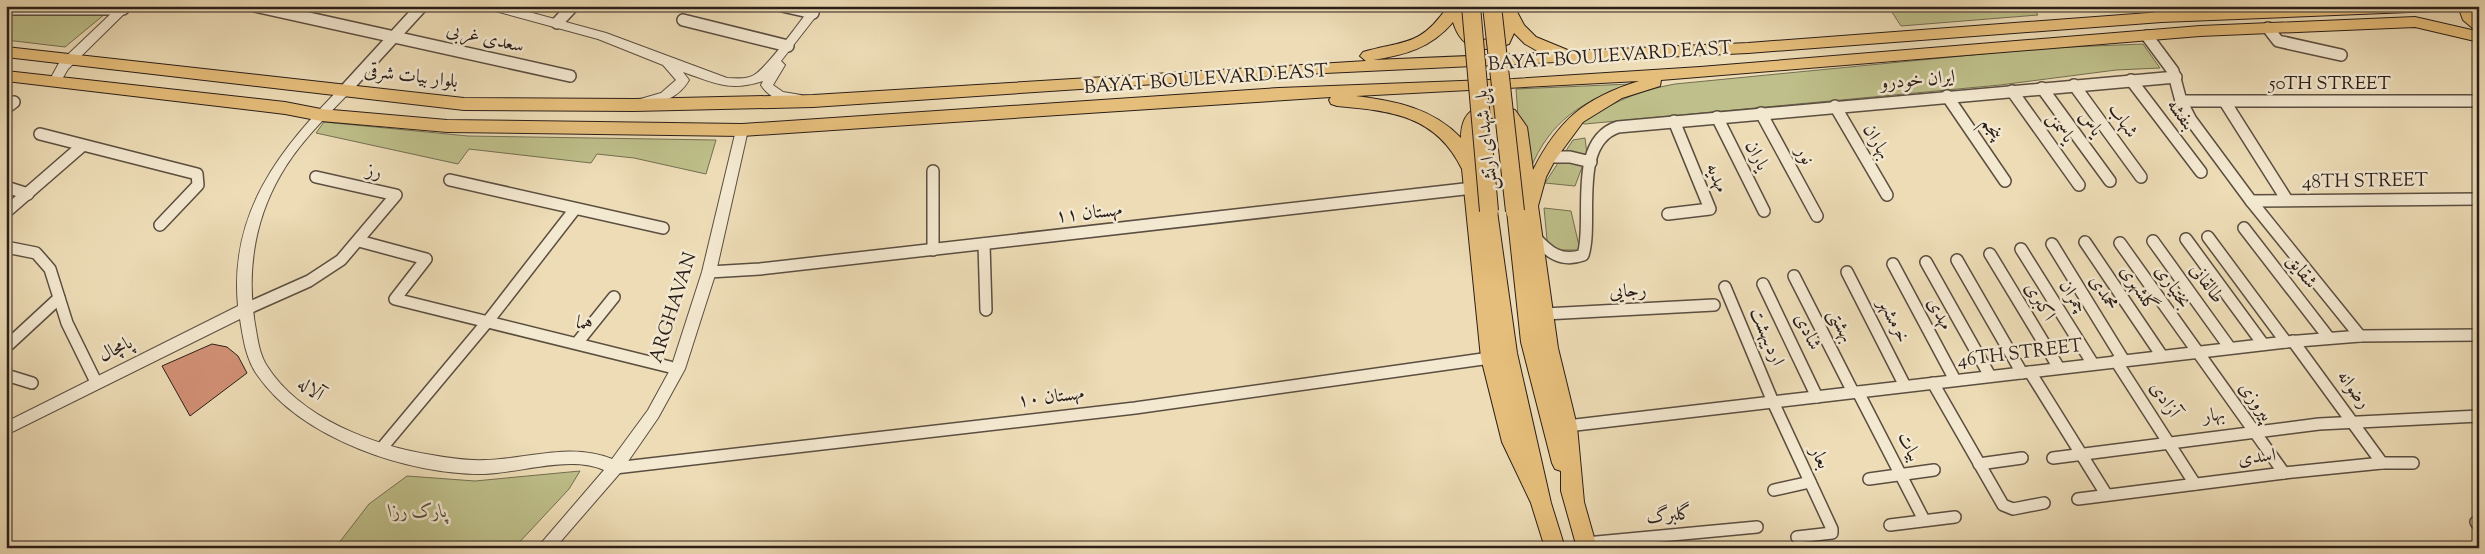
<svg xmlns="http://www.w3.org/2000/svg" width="2485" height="554" viewBox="0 0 2485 554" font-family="'Sorts Mill Goudy',Amiri,serif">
<rect width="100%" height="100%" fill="#eddcb6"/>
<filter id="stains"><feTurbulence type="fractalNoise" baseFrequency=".004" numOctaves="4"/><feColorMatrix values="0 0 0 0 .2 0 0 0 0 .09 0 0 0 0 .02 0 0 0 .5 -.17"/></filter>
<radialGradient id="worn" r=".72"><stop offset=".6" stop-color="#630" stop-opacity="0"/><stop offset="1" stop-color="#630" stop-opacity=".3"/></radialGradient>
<g fill="#bebf8a" stroke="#746e52">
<path d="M1888 6H2032L2038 15 1901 26Z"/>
<path d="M6 14H105L65 47 6 40Z"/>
<path d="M2143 44 2160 68 2116 70 2000 85 1585 124 1581 123C1613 102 1637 91 1675 84L2044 48Z"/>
<path d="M1630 84C1582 102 1550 120 1530 170L1518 117 1516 89Z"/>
<path d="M324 122 468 136 716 140 706 174 634 158 597 154 591 163 469 149 458 164 316 133Z"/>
<path d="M1585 138 1587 154 1575 186 1545 183 1573 140Z"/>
<path d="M1544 208 1571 211 1580 250H1548Z"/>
<path d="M580 471 569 489 514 548H335L369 504 407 476 475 481Z"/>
</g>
<path fill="#d29075" stroke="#2a1e19" d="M212 344 227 347 238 356 247 373 190 416 162 366Z"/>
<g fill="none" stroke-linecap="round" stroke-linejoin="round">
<defs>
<g id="minor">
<path d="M255 6 570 76"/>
<path d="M782 6 813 13"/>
<path d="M6 9H123"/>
<path d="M683 20 788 46"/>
<path d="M557 23 573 6"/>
<path d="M2268 28 2278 41 2341 55"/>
<path d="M2147 36 2173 71 2181 101 2191 120 2251 201 2360 336"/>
<path d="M2131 80 2201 172"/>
<path d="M2074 85 2141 177"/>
<path d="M2042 88 2110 181"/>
<path d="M346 89 422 6"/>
<path d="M2012 91 2079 185"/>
<path d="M1947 96 2005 181"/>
<path d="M2181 101H2479"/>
<path d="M2225 102 2287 200"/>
<path d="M1835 106 1887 195"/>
<path d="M6 108 14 102"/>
<path d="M1761 113 1817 216"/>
<path d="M1717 117 1764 211"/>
<path d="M40 134 197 174 198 185 160 225"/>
<path d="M1548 157H1570L1591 162"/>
<path d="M933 171V250"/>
<path d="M450 180 663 228"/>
<path d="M6 187 28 194"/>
<path d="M2251 201 2479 199"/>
<path d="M6 212 82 146"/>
<path d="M1668 214 1710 209 1674 121"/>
<path d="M2244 228 2329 338"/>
<path d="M1534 236C1548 252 1561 263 1583 255 1594 222 1571 142 1618 127L2176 77"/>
<path d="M2208 237 2286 342"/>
<path d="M2186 239 2263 344"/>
<path d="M359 241 426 259 395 299 670 367"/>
<path d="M2153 241 2230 348"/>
<path d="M2085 242 2162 356"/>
<path d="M2120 243 2284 473"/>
<path d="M984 244 986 310"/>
<path d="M2052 244 2124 361"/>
<path d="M6 247 36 253 50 269 67 323 96 382"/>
<path d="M2021 249 2093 364"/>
<path d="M1990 254 2059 368"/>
<path d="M1957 260 2022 373"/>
<path d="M1926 262 1990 376"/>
<path d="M1893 264 1955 380"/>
<path d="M709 272 760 269 1473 188"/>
<path d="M1847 272 1905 386"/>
<path d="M1794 276 1853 392"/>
<path d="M1763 284 1817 397"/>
<path d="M1725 287 1773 402 1832 529V533L1797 537"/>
<path d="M244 310 309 281 341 260 396 195 316 177"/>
<path d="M1545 314 1714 305"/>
<path d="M2293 341 2382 463"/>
<path d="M577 343 614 297"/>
<path d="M6 347 59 298"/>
<path d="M2116 361 2195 484"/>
<path d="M2030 372 2106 494"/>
<path d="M6 375 32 383"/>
<path d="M1933 383 2003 505 2013 509 2044 503"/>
<path d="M1858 392 1924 520"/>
<path d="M1567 426 2286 342 2360 336 2479 335"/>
<path d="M381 449 488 321 575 209"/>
<path d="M2053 458 2319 424 2479 416"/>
<path d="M1979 464 2022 458"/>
<path d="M615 468 1135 408 1490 358"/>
<path d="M1869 479 1934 470"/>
<path d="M1774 490 1810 482"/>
<path d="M2078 499 2284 473 2382 463H2413"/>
<path d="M2476 522 2479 526"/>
<path d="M1890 525 1955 517"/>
<path d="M1586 543 1757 527"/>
</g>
<g id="tertiary">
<path d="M119 6H132L68 69 58 86H50L48 83 59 63Z"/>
<path d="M486 6H507L606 33 727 78C736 78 745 80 754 75 768 67 800 21 812 6H824L781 61 785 65 773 85 783 92 801 95 803 98 801 101C786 106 769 98 761 85L763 81C729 92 715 83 683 72L689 80C678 99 662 102 641 107L635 103 637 100 661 93 676 80 663 65 598 39 488 9Z"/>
<path d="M2150 6H2162L2168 17 2166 20H2158Z"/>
<path d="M346 85 352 89 350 92C325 118 298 144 280 176 253 223 246 277 256 330 258 342 260 355 267 366 300 418 374 446 432 455 449 458 468 461 485 460 528 459 571 442 612 459L648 410 671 368 702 272 736 130 742 125 748 130 716 272 685 369 658 418 620 473 555 548H537L604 470C570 455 520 473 484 474 409 475 302 439 258 376 246 360 243 338 240 319L6 435V422L238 306C229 212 280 149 342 86Z"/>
</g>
<g id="primary">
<path d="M1448 6H1463L1471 31 1483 40 1497 37 1502 24 1500 6H1514L1524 25 1536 37 1570 51 1748 43 2162 12 2306 6H2441L2434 11 2162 22 1748 53 1304 74 813 107 634 111 464 110 6 57V47L464 98 634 99 813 95 1366 61 1360 56 1363 52C1405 40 1420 47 1448 6ZM1453 22C1462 52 1484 53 1509 44L1514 33 1525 44 1541 53 1373 60C1405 55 1431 48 1453 22Z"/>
<path d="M2458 6H2472L2479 18V42L2415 27 2200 36 1661 80 1660 86 1622 98 1583 122 1555 160 1546 177 1538 206 1558 348 1577 426 1584 502 1597 548H1577L1561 491V471L1555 469 1552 463 1521 342 1507 211 1509 206 1515 205 1522 208 1523 202 1511 128 1504 119 1484 117 1478 122 1476 165 1482 208 1489 205 1495 206 1497 211 1517 353 1551 503 1565 548H1545L1531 503 1502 442 1481 358 1462 169C1436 115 1391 111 1337 106L1331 104 1329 100 1331 97 742 136 447 132 321 121 285 114 6 81V71L285 102 321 109 447 120 742 124 1279 88 1513 79 1700 67 2200 26 2415 17 2476 31 2463 20ZM1639 81C1585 98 1559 119 1533 170L1527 127 1515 110C1486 102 1461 103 1461 138 1433 108 1395 101 1356 96Z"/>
</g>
</defs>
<use href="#minor" stroke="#5b4e40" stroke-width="14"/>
<use href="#tertiary" stroke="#5b4e40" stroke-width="2"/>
<use href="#primary" stroke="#2a1e19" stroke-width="2"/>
<use href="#minor" stroke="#f3e8d0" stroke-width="11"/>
<use href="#tertiary" fill="#f3e8d0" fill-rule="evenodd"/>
<use href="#primary" fill="#e6be7b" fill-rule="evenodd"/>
<defs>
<g id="primary-bridge">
<path d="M1471 6 1489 211"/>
<path d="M1492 6 1515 211"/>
</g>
</defs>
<use href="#primary-bridge" stroke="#2a1e19" stroke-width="20" stroke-linecap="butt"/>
<use href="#primary-bridge" stroke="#e6be7b" stroke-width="18"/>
</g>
<g text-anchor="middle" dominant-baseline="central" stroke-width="5" stroke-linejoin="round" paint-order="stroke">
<g font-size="19" fill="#2a1e19" stroke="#f3e8d0">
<text transform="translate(485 39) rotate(13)">سعدی غربی</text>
<text transform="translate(1610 57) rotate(-4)">BAYAT BOULEVARD EAST</text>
<text transform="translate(411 77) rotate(7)">بلوار بیات شرقی</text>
<text transform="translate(1206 80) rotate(-4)">BAYAT BOULEVARD EAST</text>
<text transform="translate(1918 81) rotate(-5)">ایران خودرو</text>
<text x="2330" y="84">50TH STREET</text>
<text transform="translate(2180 115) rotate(53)">بنفشه</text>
<text transform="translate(2122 121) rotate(54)">شهاب</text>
<text transform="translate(2090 124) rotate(54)">یاس</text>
<text transform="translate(2060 128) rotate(55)">یاسمن</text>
<text transform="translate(1991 129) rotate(56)">پنجم</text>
<text transform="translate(1487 140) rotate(-96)">پل شهدای ارتش</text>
<text transform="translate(1876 142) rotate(60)">بهاران</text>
<text transform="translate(1756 156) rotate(63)">یاران</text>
<text transform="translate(1804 156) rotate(61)">نور</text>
<text transform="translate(374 172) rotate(13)">رز</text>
<text transform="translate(1716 178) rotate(68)">مهدیه</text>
<text transform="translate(2365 182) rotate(-1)">48TH STREET</text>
<text transform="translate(1089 214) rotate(-6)">مهستان ۱۱</text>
<text transform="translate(2301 272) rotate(52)">شقایق</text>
<text transform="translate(2206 284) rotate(54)">طالقانی</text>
<text transform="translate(2172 287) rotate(55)">بختیاری</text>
<text transform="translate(2138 289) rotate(56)">گلشهری</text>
<text transform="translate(1628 292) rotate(-3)">رجایی</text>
<text transform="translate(2103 293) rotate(58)">محمدی</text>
<text transform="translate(2072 297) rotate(58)">چمران</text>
<text transform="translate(2039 302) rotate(59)">اکبری</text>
<text transform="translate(674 308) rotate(-72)">ARGHAVAN</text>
<text transform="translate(1939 314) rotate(62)">مهدی</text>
<text transform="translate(1893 321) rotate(63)">خرمشهر</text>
<text transform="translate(584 325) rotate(14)">هما</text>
<text transform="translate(1840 326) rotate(63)">بهشتی</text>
<text transform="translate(1807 332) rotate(64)">شادی</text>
<text transform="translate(1766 337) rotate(67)">اردیبهشت</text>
<text transform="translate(116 350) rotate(-26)">پامچال</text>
<text transform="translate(2020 354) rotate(-7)">46TH STREET</text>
<text transform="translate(310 390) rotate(35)">آلاله</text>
<text transform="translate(2353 390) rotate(53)">رضوانه</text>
<text transform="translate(1051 398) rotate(-7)">مهستان ۱۰</text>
<text transform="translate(2164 400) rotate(57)">آزادی</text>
<text transform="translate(2255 402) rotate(54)">پیروزی</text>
<text transform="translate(2214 416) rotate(-7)">بهار</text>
<text transform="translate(1908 447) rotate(63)">بیات</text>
<text transform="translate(1819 458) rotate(65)">بعار</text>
<text transform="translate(2257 458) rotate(-7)">اسدی</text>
<text transform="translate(1669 516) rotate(-5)">گلبرگ</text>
</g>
<g font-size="19" font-style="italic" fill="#564e3b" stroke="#f3e8d0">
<text x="418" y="512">پارک رزا</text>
</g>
</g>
<rect width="2485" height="554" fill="none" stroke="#eddcb6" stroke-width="25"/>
<rect x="8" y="8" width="2470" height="539" fill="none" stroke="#2a1e19" stroke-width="2.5"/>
<rect x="12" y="12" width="2460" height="529" fill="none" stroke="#2a1e19"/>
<rect width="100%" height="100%" filter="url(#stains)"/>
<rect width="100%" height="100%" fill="url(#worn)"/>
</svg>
